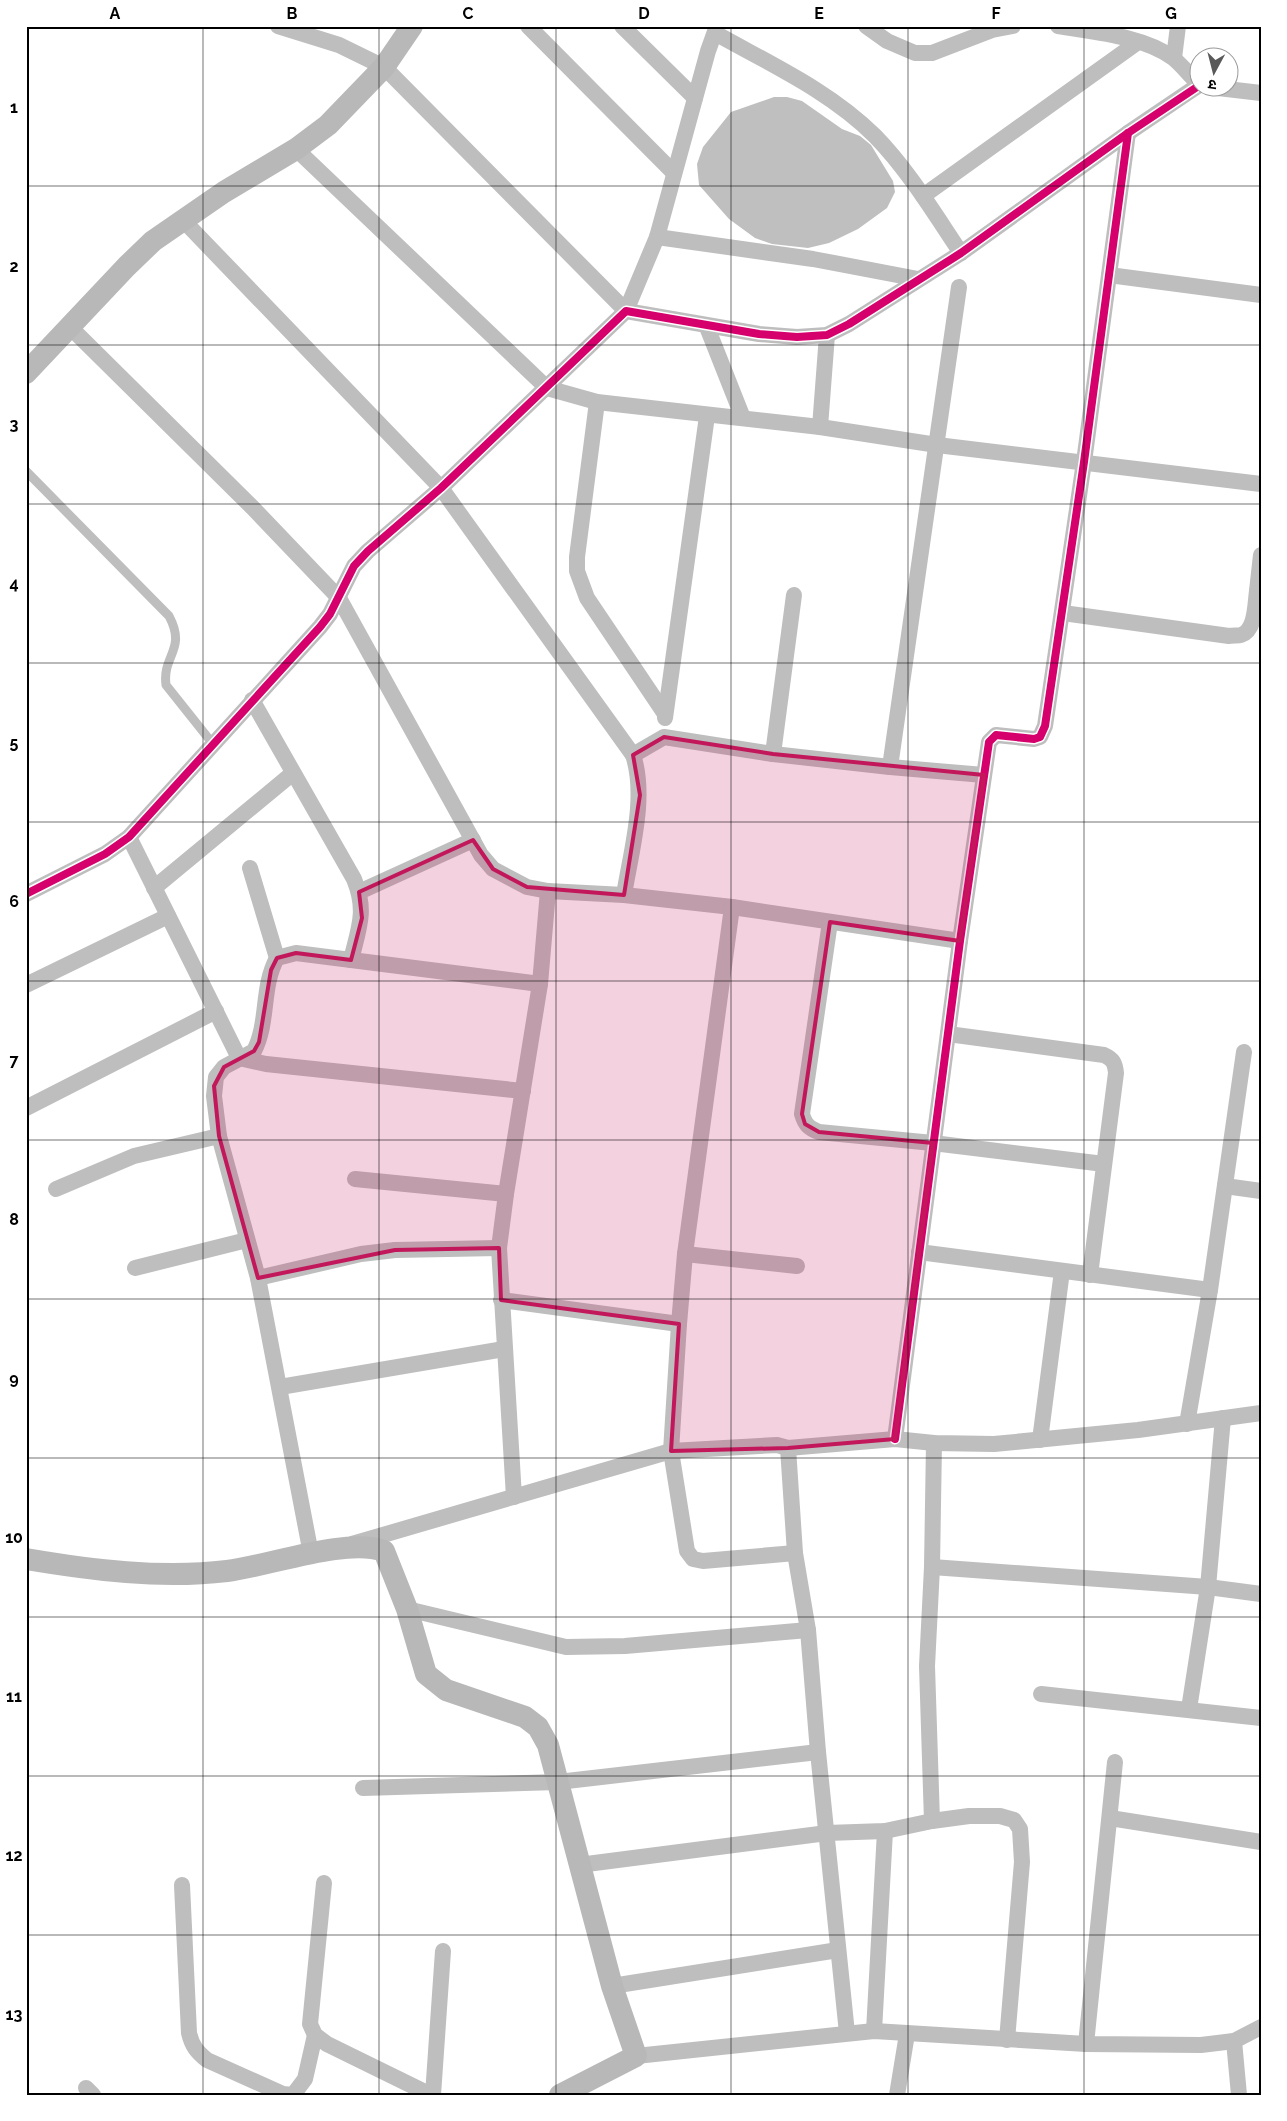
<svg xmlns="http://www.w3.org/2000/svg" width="1287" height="2121" viewBox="0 0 1287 2121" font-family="Raleway,'Noto Sans Devanagari',sans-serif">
<rect width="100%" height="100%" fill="#fff"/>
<path fill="#bfbfbf" d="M774 97H787L802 101 842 129 860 136 871 145 893 181 895 192 887 208 858 229 829 243 808 248 772 244 755 238 729 219 699 185 697 164 703 147 731 112Z"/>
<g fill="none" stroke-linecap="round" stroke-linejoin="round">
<path stroke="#bebebe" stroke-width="9" d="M26 471 169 616C187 650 162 655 166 685L213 744"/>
<g stroke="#bebebe" stroke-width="16">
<path d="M278 26 339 45 384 67 626 311 657 237 708 51 717 26"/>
<path d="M528 26 674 173"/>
<path d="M622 26 695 98"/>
<path d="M866 26 887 41 915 53H932L992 30 1013 26"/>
<path d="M1058 26C1093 32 1144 36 1173 58 1182 65 1191 77 1200 85"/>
<path d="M715 33C770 64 830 91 875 136 909 171 934 213 961 253"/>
<path d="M1174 58 1178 26"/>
<path d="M1218 88 1261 93"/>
<path d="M296 149 547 388 597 402 820 427 937 445 1261 484"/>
<path d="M923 196 1138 42"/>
<path d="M182 219 441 488 633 755C647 797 631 851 624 895"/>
<path d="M657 237 813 259 918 279"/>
<path d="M1109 275 1261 295"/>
<path d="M69 326 253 508 339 598 481 855 493 869 527 887 548 891 624 895 732 907 960 941"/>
<path d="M707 327 743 418"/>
<path d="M597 402 577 557V571L587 598 665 714"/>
<path d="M820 427 827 335"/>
<path d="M1261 555 1257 591 1261 592"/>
<path d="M1063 613 1229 636C1233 635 1238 636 1241 635 1256 630 1255 604 1257 591"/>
<path d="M252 700 354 879C367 911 359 927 351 960"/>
<path d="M665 718 707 416"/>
<path d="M773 754 794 595"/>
<path d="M633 755 664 737 773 754 890 767 984 775"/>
<path d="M890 767 959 287"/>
<path d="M129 837 239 1058 266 1064 523 1091"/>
<path d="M250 868 277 958"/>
<path d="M154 888 293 773"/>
<path d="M359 892 473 840"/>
<path d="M26 894 105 854 129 837 320 627 330 614 354 566 368 551 441 488 626 311 759 334 797 337 827 335 849 324 961 253 1128 133 1199 85"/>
<path d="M732 907 685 1254 679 1324 671 1451 687 1551 693 1559 703 1561 795 1553"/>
<path d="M830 922 802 1114C805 1124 808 1128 819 1132L933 1143 1104 1164"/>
<path d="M26 985 168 916"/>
<path d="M948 1034 1104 1055C1113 1059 1115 1063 1116 1073L1090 1275"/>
<path d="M26 1108 216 1011"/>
<path d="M355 1179 506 1194"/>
<path d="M1225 1186 1261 1191"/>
<path d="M56 1189 134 1156 219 1136"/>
<path d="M919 1252 1210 1290"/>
<path d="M685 1254 797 1266"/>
<path d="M135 1268 247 1240"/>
<path d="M258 1278 361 1254 395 1250 499 1248"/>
<path d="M501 1300 679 1324"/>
<path d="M280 1387 504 1349"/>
<path d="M1187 1424 1210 1290 1244 1052"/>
<path d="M895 1439 960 941 989 742 996 735 1034 739 1040 737 1045 726 1084 462 1128 133"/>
<path d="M1040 1440 1062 1271"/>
<path d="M788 1448 795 1553 808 1630 818 1752 847 2033"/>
<path d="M514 1497 499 1248 506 1194 540 984 548 891"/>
<path d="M352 1544 671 1451 777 1445 788 1448 895 1439 934 1443 994 1444 1138 1430 1261 1413"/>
<path d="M311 1554 258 1278 219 1136 214 1096 216 1077 224 1067 254 1051C269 1022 261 987 277 958L296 953 540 984"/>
<path d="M932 1567 1208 1587 1261 1594"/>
<path d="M407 1609 566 1647 625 1646 808 1630"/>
<path d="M1041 1694 1261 1718"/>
<path d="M1189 1709 1208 1587 1223 1418"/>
<path d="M363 1788 558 1782 818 1752"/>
<path d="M1110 1818 1261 1842"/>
<path d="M932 1821 927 1666 932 1567 934 1443"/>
<path d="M579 1865 827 1833 885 1831 932 1821 969 1816H1000L1014 1820 1020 1829 1022 1862 1007 2040"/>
<path d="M324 1883 310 2024 315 2035 327 2044 431 2095"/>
<path d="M182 1885 189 2033C192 2046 197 2052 207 2060L283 2094 292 2095"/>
<path d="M612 1986 838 1950"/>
<path d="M874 2031 885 1831"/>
<path d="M1234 2041 1239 2095"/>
<path d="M1086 2044 1115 1762"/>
<path d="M636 2056 874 2031 1086 2044 1201 2045 1234 2041 1261 2027"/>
<path d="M86 2088 93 2095"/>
<path d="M293 2095 305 2079 315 2035"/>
<path d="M433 2095 443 1951"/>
<path d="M897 2095 907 2034"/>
</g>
<g stroke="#b8b8b8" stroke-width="22">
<path d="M26 373 127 266 153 241 224 192 296 149 328 125 384 67 412 26"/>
<path d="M26 1559C91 1570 161 1579 227 1571 269 1566 346 1537 384 1551L407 1609 426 1674 446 1690 525 1717 538 1727 548 1745 612 1986 636 2056 560 2095"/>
</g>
<defs>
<g id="cycleway">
<path d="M26 894 105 854 129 837 320 627 330 614 354 566 368 551 441 488 626 311 759 334 797 337 827 335 849 324 961 253 1128 133 1200 85"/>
<path d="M895 1439 960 941 989 742 996 735 1034 739 1040 737 1045 726 1084 462 1128 133"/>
</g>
</defs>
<use href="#cycleway" stroke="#fff" stroke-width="11"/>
<use href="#cycleway" stroke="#d6006c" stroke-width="8"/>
</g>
<path fill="#c2185b" fill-opacity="0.2" stroke="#c2185b" stroke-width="4" stroke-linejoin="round" d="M664 737 773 754 984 775 960 941 830 922 802 1114 805 1124 819 1132 933 1143 895 1439 788 1448 671 1451 679 1324 501 1300 499 1248 395 1250 258 1278 219 1136 214 1086 224 1067 254 1051 259 1042 271 970 277 958 296 953 351 960 362 918 359 892 473 840 493 869 527 887 624 895 640 795 633 755Z"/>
<path fill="none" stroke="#000" stroke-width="1" stroke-opacity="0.55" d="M203 26V2095M379 26V2095M556 26V2095M731 26V2095M908 26V2095M1084 26V2095M26 186H1261M26 345H1261M26 504H1261M26 663H1261M26 822H1261M26 981H1261M26 1140H1261M26 1299H1261M26 1458H1261M26 1617H1261M26 1776H1261M26 1935H1261"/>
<rect width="1287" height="2121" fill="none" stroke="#ffffff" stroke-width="55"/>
<g transform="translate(1214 72) rotate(187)"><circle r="24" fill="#ffffff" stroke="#999999"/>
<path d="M0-4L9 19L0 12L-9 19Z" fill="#595959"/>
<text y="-8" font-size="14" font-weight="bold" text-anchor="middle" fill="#000000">उ</text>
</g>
<rect x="28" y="28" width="1232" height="2066" fill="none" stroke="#000" stroke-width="2"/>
<g font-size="16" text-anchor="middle" font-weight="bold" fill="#000">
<text x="115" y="19">A</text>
<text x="292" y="19">B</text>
<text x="468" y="19">C</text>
<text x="644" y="19">D</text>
<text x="819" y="19">E</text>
<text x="996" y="19">F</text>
<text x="1171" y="19">G</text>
<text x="14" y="113">1</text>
<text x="14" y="272">2</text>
<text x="14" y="430">3</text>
<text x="14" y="589">4</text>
<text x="14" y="748">5</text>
<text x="14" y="907">6</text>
<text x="14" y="1066">7</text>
<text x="14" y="1225">8</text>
<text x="14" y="1384">9</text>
<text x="14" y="1543">10</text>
<text x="14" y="1702">11</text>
<text x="14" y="1861">12</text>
<text x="14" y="2020">13</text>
</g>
</svg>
